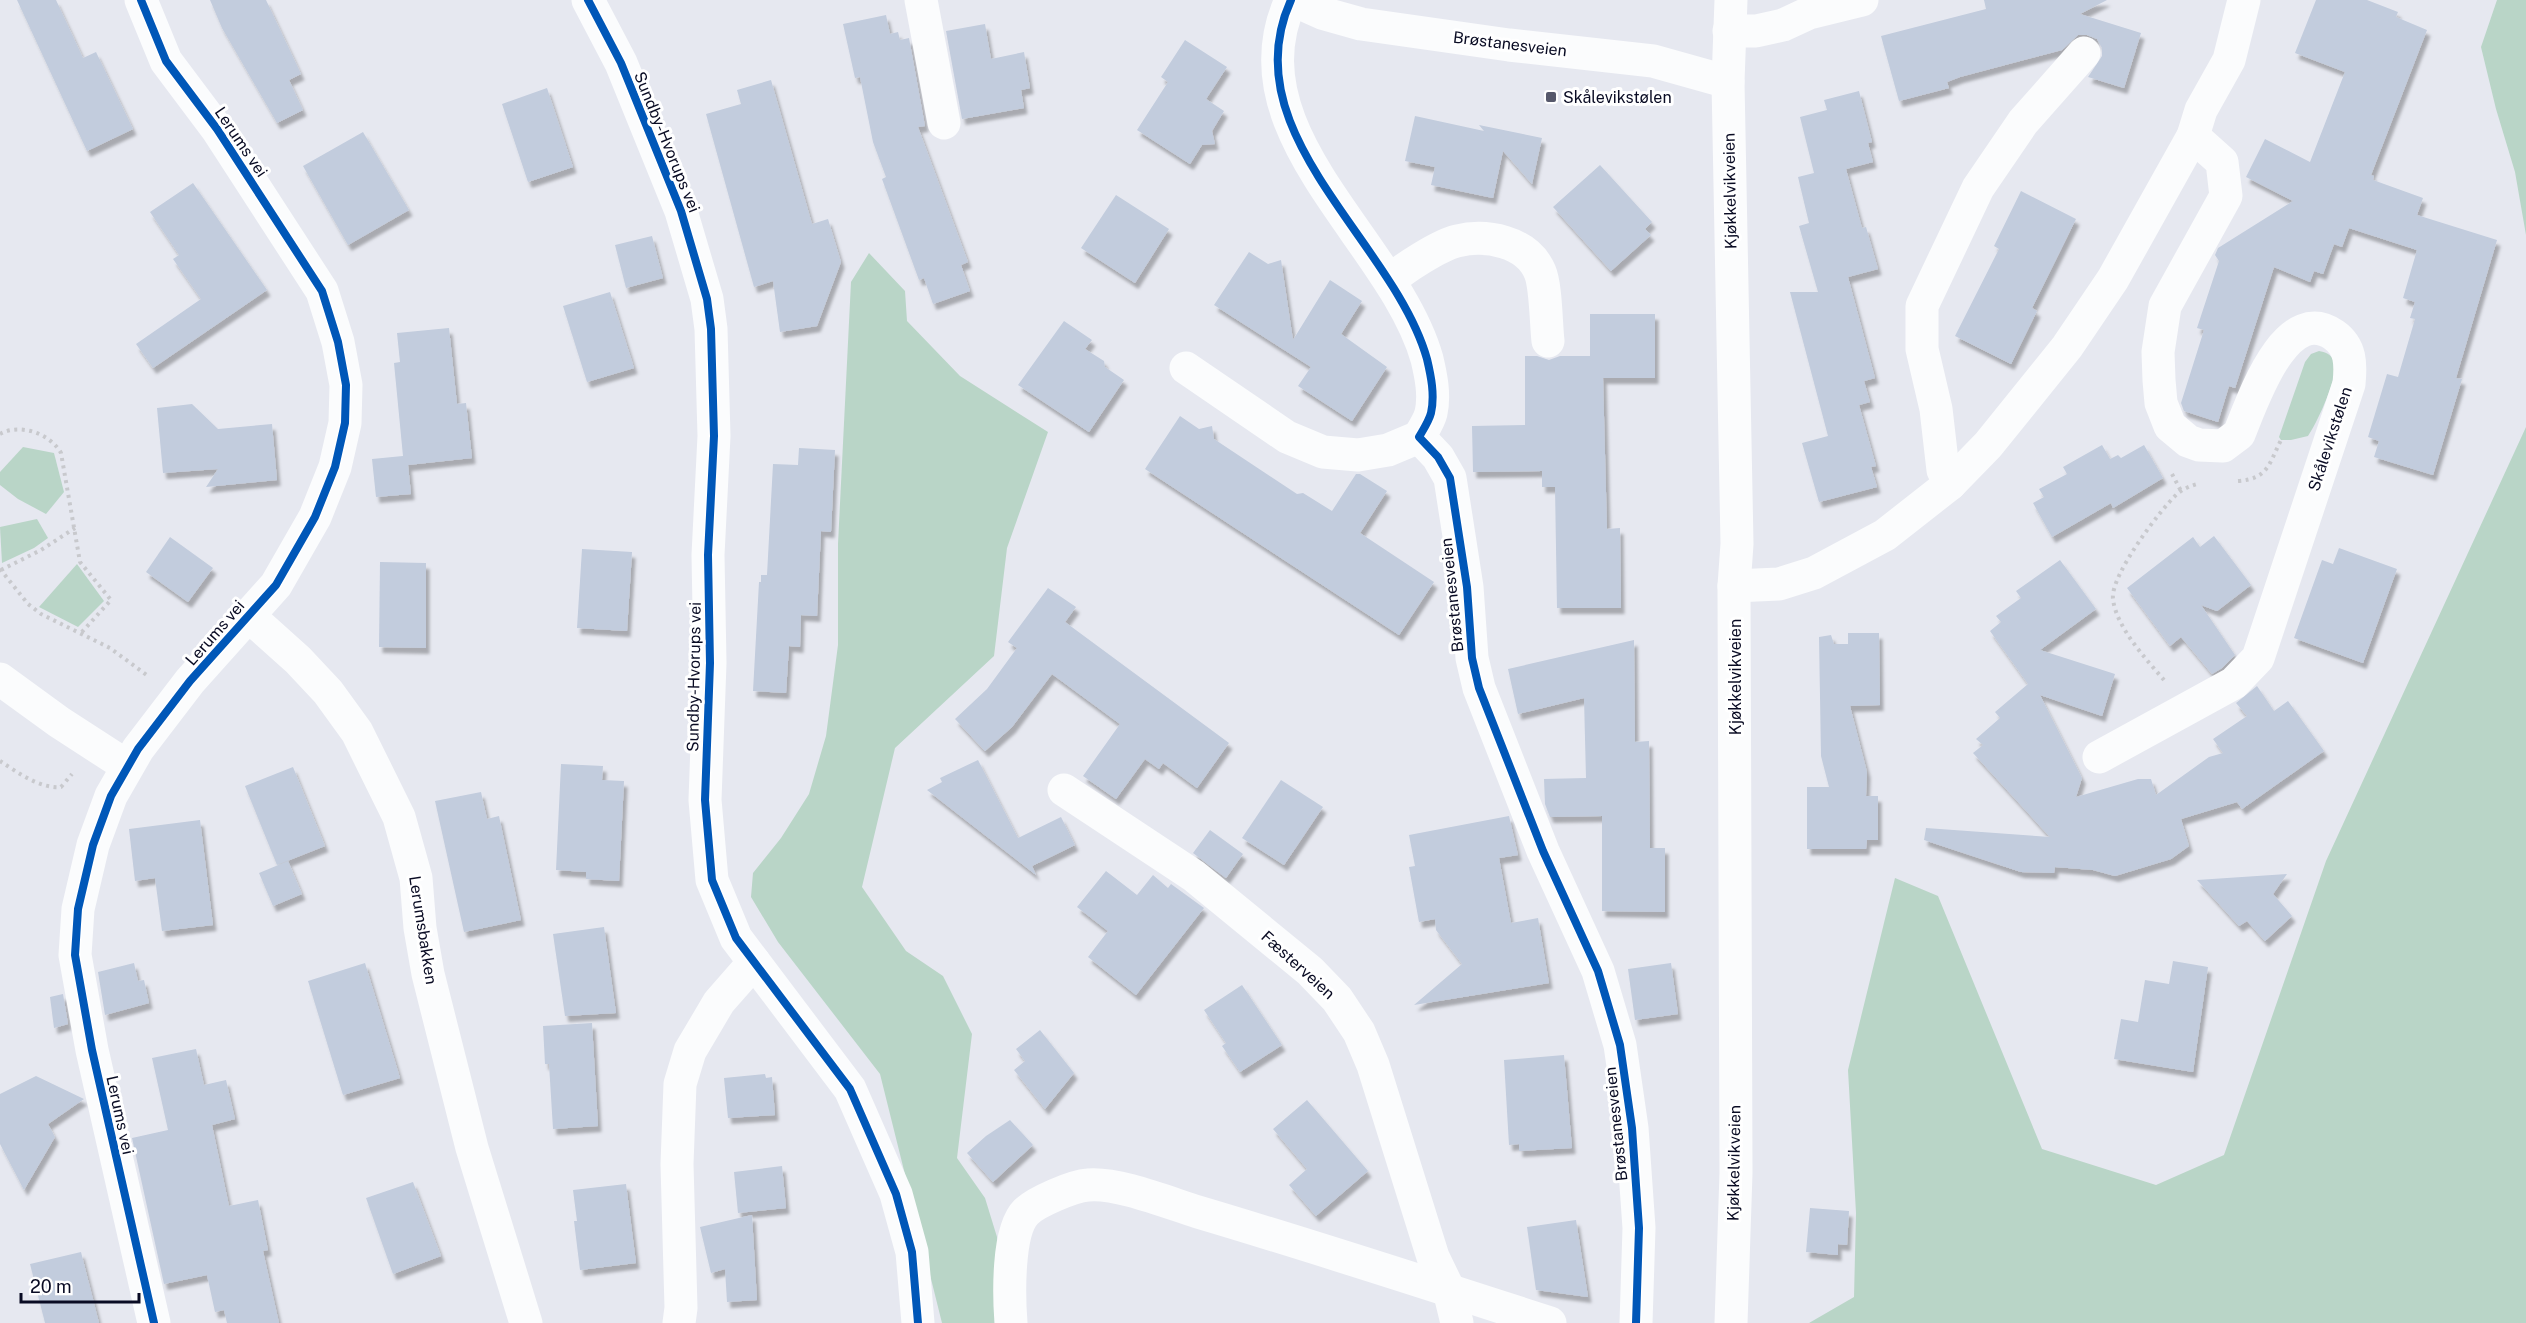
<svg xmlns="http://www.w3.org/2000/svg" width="2526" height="1323" viewBox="0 0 2526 1323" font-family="'Public Sans',sans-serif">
<defs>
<filter id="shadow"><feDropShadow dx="3.5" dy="6" stdDeviation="1.5" flood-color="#0004"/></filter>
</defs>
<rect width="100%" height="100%" fill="#e6e8f0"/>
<g fill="#b9d5c7">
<path d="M2497 0H2526V235L2515 172 2496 109 2481 47Z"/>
<path d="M869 253 905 291 907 321 960 376 1048 432 1007 548 994 656 895 748 862 887 906 951 943 976 972 1034 957 1158 985 1198 997 1237 1000 1323H942L880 1074 778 942 751 897 753 873 781 838 809 794 826 736 838 645V544L851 282Z"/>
<path d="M2319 351C2325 352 2331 354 2334 361 2340 374 2317 423 2308 436L2291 440H2281L2279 437 2305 362 2311 354Z"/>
<path d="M2526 427V1323H1809L1854 1297 1856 1213 1848 1070 1895 878 1938 896 2042 1149 2156 1185 2224 1155 2326 861Z"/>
<path d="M23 447 54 453 64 492 46 514 18 499 0 485V472Z"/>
<path d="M37 519 48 538 34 548 2 563 0 527Z"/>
<path d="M77 564 104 601 78 627 39 607Z"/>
</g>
<g fill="#c2ccdd" filter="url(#shadow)">
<path d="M17 0H56L83 58 96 52 133 129 87 151Z"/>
<path d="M210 0H266L301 74 289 80 303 110 277 123 222 28Z"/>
<path d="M1984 0H2107L2080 14 2141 33 2124 88 2088 77 2102 56V48L2097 39 2087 35H2078L2062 50 1960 77 1947 82 1949 88 1899 101 1881 36 1986 9Z"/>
<path d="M2316 0H2367L2398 12 2396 17 2427 30 2371 175 2374 176 2373 180 2423 198 2417 215 2497 240 2456 378 2462 379 2433 475 2374 457 2379 441 2368 437 2387 374 2398 377 2415 319 2410 318 2415 302 2403 298 2417 250 2349 228 2342 247 2334 244 2323 274 2314 271 2310 282 2274 267 2235 388 2229 386 2218 422 2184 411 2181 403 2204 330 2197 328 2219 261 2215 255 2218 248 2293 201 2246 177 2265 139 2310 162 2345 72 2295 53Z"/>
<path d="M886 15 890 34 898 32 900 40 909 38 925 126 918 127 968 262 961 265 970 291 933 304 924 278 919 280 882 179 886 177 873 142 860 77 855 78 843 24Z"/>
<path d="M985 24 991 59 1024 52 1030 88 1021 90 1024 108 962 119 946 31Z"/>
<path d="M1185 40 1227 67 1206 99 1224 111 1212 131 1215 144 1202 145 1190 164 1137 130 1168 82 1161 77Z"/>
<path d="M771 80 812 224 828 219 841 262 817 326 780 332 773 281 754 287 706 114 741 104 737 90Z"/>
<path d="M547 88 573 167 528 182 502 104Z"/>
<path d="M1859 91 1872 142 1868 143 1873 162 1846 169 1862 228 1866 227 1878 269 1848 277 1875 378 1864 381 1870 402 1859 405 1876 466 1871 467 1877 487 1819 502 1802 443 1828 436 1790 292H1818L1799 226 1809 223 1798 177 1814 173 1800 117 1827 110 1824 100Z"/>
<path d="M1415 116 1484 131 1479 125 1542 138 1532 184 1503 151 1493 198 1431 185 1435 167 1405 161Z"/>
<path d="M363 132 409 210 348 245 303 166Z"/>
<path d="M1600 165 1652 222 1645 229 1651 235 1611 271 1553 207Z"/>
<path d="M193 183 267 290 153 368 136 344 201 299 173 259 179 255 150 212Z"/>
<path d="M2021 191 2076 219 2032 308 2037 311 2011 364 1955 336 1999 249 1994 246Z"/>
<path d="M1116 195 1169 229 1135 283 1081 248Z"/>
<path d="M652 236 663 278 626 288 615 245Z"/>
<path d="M1249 252 1268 264 1281 260 1293 340 1330 280 1362 301 1341 334 1387 367 1352 421 1298 386 1311 367 1214 305Z"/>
<path d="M610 292 634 368 587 382 563 306Z"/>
<path d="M1590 314H1655V378H1603L1607 529 1620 528 1621 608H1557L1555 487H1542V471L1473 472 1472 426 1525 425V356H1537L1549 360 1560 356H1590Z"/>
<path d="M1064 321 1092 340 1085 349 1104 361 1105 367 1124 380 1089 432 1018 385Z"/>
<path d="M449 328 457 404 466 403 472 458 408 465 411 494 376 497 372 459 403 456 394 363 400 362 397 333Z"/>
<path d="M192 404 218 429 272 424 277 480 206 487 218 469 163 473 157 408Z"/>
<path d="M1180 416 1199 429 1212 426 1214 439 1297 494 1303 493 1332 511 1356 474H1360L1387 491 1360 533 1434 582 1399 635 1145 469Z"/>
<path d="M2102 445 2110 459 2118 455 2121 458 2144 445 2163 478 2113 508 2111 503 2052 537 2033 503 2044 497 2039 489 2067 474 2063 467Z"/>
<path d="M799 448 835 450 831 532 821 531 817 616 801 615 800 647 789 646 786 693 753 691 759 582H761V575H767L773 464 798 465Z"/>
<path d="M2214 536 2251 585 2217 611 2201 605 2235 655 2222 668 2212 674 2181 637 2170 646 2127 588 2193 537 2200 547Z"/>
<path d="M170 537 213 568 188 602 146 572Z"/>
<path d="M2339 548 2397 569 2363 663 2294 638 2322 560 2333 564Z"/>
<path d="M582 549 632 552 627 631 577 628Z"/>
<path d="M2060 560 2096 609 2040 650 2115 674 2102 716 2040 695 2082 778 2076 797 2138 779H2151L2156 795 2209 757 2223 753 2213 739 2247 716 2236 703 2257 686 2274 711 2288 701 2324 751 2242 809 2237 802 2181 819 2189 846 2171 859 2115 876 2093 870 2055 867 2054 873 2021 872 1924 840 1926 828 2050 837 1973 753 1983 745 1976 739 2000 718 1995 712 2028 684 1990 631 2001 622 1996 616 2021 598 2016 591Z"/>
<path d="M380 562 426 563V648L379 647Z"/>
<path d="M1048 588 1076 607 1065 622 1229 743 1197 788 1163 763 1159 769 1145 759 1116 799 1083 776 1120 724 1052 674 1012 727 985 751 955 719 987 689 1017 648 1008 642Z"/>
<path d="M1848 633H1879L1880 705 1850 706 1867 772 1866 796H1878V840H1867L1866 849H1807V787H1829L1821 756 1819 637 1831 635 1834 644H1848Z"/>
<path d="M1634 640 1635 742 1649 741 1650 848H1665V912L1602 911V816L1550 817 1545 804 1544 779 1586 778 1584 698 1518 714 1508 669Z"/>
<path d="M978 760 1018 838 1061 817 1075 845 1032 866 1036 875 927 790 942 782 940 778Z"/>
<path d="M561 764 603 766 602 780 624 781 619 881 586 879V872L556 870Z"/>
<path d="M293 767 325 846 277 865 245 786Z"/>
<path d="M1281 780 1323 807 1284 865 1242 838Z"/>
<path d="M481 792 487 819 499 816 521 920 464 932 435 801Z"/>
<path d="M1509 816 1518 855 1499 858 1511 923 1538 918 1549 983 1414 1005 1462 964 1436 930 1435 919 1419 922 1409 867 1415 866 1409 835Z"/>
<path d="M200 820 213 925 162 931 155 878 135 881 129 829Z"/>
<path d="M1210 830 1243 854 1226 878 1193 853Z"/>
<path d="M288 861 302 894 273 906 259 873Z"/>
<path d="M1106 871 1137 895 1153 875 1168 888 1171 884 1204 908 1136 995 1088 957 1108 931 1077 907Z"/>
<path d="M2287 874 2273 894 2292 916 2265 941 2247 921 2239 926 2197 880Z"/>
<path d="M604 927 616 1013 565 1016 553 934Z"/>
<path d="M2173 961 2208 967 2193 1072 2114 1059 2121 1019 2138 1022 2145 980 2169 984Z"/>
<path d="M134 963 138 981 144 980 149 1003 105 1015 98 972Z"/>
<path d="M365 963 400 1078 343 1095 308 981Z"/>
<path d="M1671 963 1678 1014 1635 1020 1628 969Z"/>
<path d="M1242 985 1282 1045 1240 1072 1222 1046 1226 1043 1204 1010Z"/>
<path d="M63 994 68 1024 54 1028 50 997Z"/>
<path d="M592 1023 598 1126 553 1129 549 1064H545L543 1026Z"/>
<path d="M1040 1030 1074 1073 1045 1109 1014 1070 1025 1061 1016 1049Z"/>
<path d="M196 1049 204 1085 226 1080 235 1119 212 1125 229 1206 258 1200 268 1250 263 1251 279 1323H227L224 1310 215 1312 207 1275 164 1284 132 1138 168 1130 152 1058Z"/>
<path d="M1564 1055 1572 1148 1519 1151V1144L1509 1145 1504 1060Z"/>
<path d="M765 1074 766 1078 772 1077 775 1115 728 1118 724 1078Z"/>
<path d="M36 1076 84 1099 48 1124 55 1137 24 1190 0 1144V1094Z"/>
<path d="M1307 1100 1368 1171 1316 1216 1289 1185 1307 1169 1273 1129Z"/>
<path d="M1010 1120 1033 1145 993 1182 967 1153 986 1136Z"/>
<path d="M782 1166 786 1208 738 1213 734 1172Z"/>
<path d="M413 1182 441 1256 393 1274 366 1198Z"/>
<path d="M626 1184 636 1263 580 1270 574 1221H577L573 1190Z"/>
<path d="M1810 1208 1849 1211 1847 1245 1838 1244V1255L1806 1252Z"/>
<path d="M752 1215 757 1300 727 1302 725 1269 711 1273 700 1227Z"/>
<path d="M1576 1220 1588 1297 1536 1290 1527 1227Z"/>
<path d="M81 1252 99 1323H45L30 1264Z"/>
</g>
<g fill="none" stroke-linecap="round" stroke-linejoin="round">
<g stroke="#c8c9cd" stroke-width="4" stroke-dasharray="3 4.5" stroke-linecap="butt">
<path d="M0 434C19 423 50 433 61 453L80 562 111 600 81 633"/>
<path d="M2172 474 2181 491"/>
<path d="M2238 481C2268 479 2269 464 2281 440"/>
<path d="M0 569 28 604 41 614 110 648 148 676"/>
<path d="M1 570 41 550 75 528"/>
<path d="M2164 680C2146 659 2116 627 2113 599 2110 576 2160 510 2177 494 2183 489 2190 486 2197 484"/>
<path d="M0 761C17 772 40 789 61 787L72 774"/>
</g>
<g stroke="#fbfcfd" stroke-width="33">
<path d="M141 0 166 61 217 129 322 291 338 342 346 385 345 423 335 467 315 517 276 585 190 681 138 749 111 796 93 845 78 909 75 955 92 1050 154 1323"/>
<path d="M588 0 621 63 681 211 707 299 711 329 714 436 708 555 710 663 705 800 712 880 736 938 850 1089 896 1194 912 1252 918 1323"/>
<path d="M921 0 944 123"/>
<path d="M1291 0C1230 133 1394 241 1427 359 1431 376 1435 395 1431 413 1429 421 1423 430 1419 437L1438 457 1450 478 1467 587 1472 658 1479 688 1543 851 1598 971 1620 1045 1632 1128 1639 1228 1636 1323"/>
<path d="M1293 0 1322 13 1361 24 1509 45 1653 61 1728 82"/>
<path d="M1729 31H1756L1783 25 1809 13 1862 0"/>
<path d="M1390 281C1402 269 1440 245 1457 241 1486 234 1527 241 1540 272 1546 286 1546 324 1548 341"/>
<path d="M1186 368 1287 437 1323 452 1358 455 1388 450 1419 437"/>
<path d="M1950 484 1943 470 1936 409 1922 349V306L1978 188 2023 122 2084 53"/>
<path d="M1734 586 1779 584 1814 573 1885 535 1950 484 1988 445 2067 347 2113 279 2193 136 2201 110 2229 60 2244 0"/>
<path d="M249 616 298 660 328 692 357 732 399 817 416 878 420 928 428 974 472 1148 526 1323"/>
<path d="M0 679 59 722 127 766"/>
<path d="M2099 757 2234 683 2258 658 2349 384C2351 364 2351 347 2334 335 2285 301 2252 403 2239 434L2223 446 2199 445 2188 441 2170 426 2161 403 2159 380 2158 352 2165 306 2226 196 2222 162 2193 136"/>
<path d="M1064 790 1194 876 1310 971 1337 999 1359 1032 1373 1065 1433 1257 1449 1290 1457 1323"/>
<path d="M679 1323 681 1308 677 1164 680 1084 690 1051 719 1002 754 962"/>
<path d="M1011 1323C1009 1297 1007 1231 1026 1212 1036 1202 1073 1186 1088 1185 1117 1182 1169 1203 1198 1212 1316 1247 1433 1285 1550 1323"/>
</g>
<path stroke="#fbfcfd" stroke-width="33" d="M1731 1323 1736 1173 1734 586 1737 544 1728 82 1731 0"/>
<defs>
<g id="cycleway">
<path d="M141 0 166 61 217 129 322 291 338 342 346 385 345 423 335 467 315 517 276 585 190 681 138 749 111 796 93 845 78 909 75 955 92 1050 154 1323"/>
<path d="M588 0 621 63 681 211 707 299 711 329 714 436 708 555 710 663 705 800 712 880 736 938 850 1089 896 1194 912 1252 918 1323"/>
<path d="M1291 0C1230 133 1394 241 1427 359 1431 376 1435 395 1431 413 1429 421 1423 430 1419 437L1438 457 1450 478 1467 587 1472 658 1479 688 1543 851 1598 971 1620 1045 1632 1128 1639 1228 1636 1323"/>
</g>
</defs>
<use href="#cycleway" stroke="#fff" stroke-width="11"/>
<use href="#cycleway" stroke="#0057b8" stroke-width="8"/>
</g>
<rect fill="#56586b" stroke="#fff" stroke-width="2" x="1545" y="91" width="12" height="12" rx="3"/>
<g text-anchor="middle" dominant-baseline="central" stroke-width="6" stroke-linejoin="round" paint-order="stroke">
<g font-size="16" fill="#090b23" stroke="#fff">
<text transform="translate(1510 44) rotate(7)">Brøstanesveien</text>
<text transform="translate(241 142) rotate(56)">Lerums vei</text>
<text transform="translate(667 142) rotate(68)">Sundby-Hvorups vei</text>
<text transform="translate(1730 191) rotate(-91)">Kjøkkelvikveien</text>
<text transform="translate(2330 439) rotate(-72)">Skålevikstølen</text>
<text transform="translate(1452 595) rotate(-96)">Brøstanesveien</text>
<text transform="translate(215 633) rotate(-49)">Lerums vei</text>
<text transform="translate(694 677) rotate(-89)">Sundby-Hvorups vei</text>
<text transform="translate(1735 677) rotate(-90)">Kjøkkelvikveien</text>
<text transform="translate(423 930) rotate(81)">Lerumsbakken</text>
<text transform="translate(1298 965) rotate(42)">Fæsterveien</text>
<text transform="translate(120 1115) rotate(78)">Lerums vei</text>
<text transform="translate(1616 1124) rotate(-96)">Brøstanesveien</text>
<text transform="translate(1734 1163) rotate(-89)">Kjøkkelvikveien</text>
</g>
<g font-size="16" fill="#090b23" stroke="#fff" text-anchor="start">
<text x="1563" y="97">Skålevikstølen</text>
</g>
</g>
<path d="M21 1293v9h118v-9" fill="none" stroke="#090b23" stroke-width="3"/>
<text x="30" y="1293" font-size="18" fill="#090b23" stroke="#ffffff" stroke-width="4.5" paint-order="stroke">20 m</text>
</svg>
